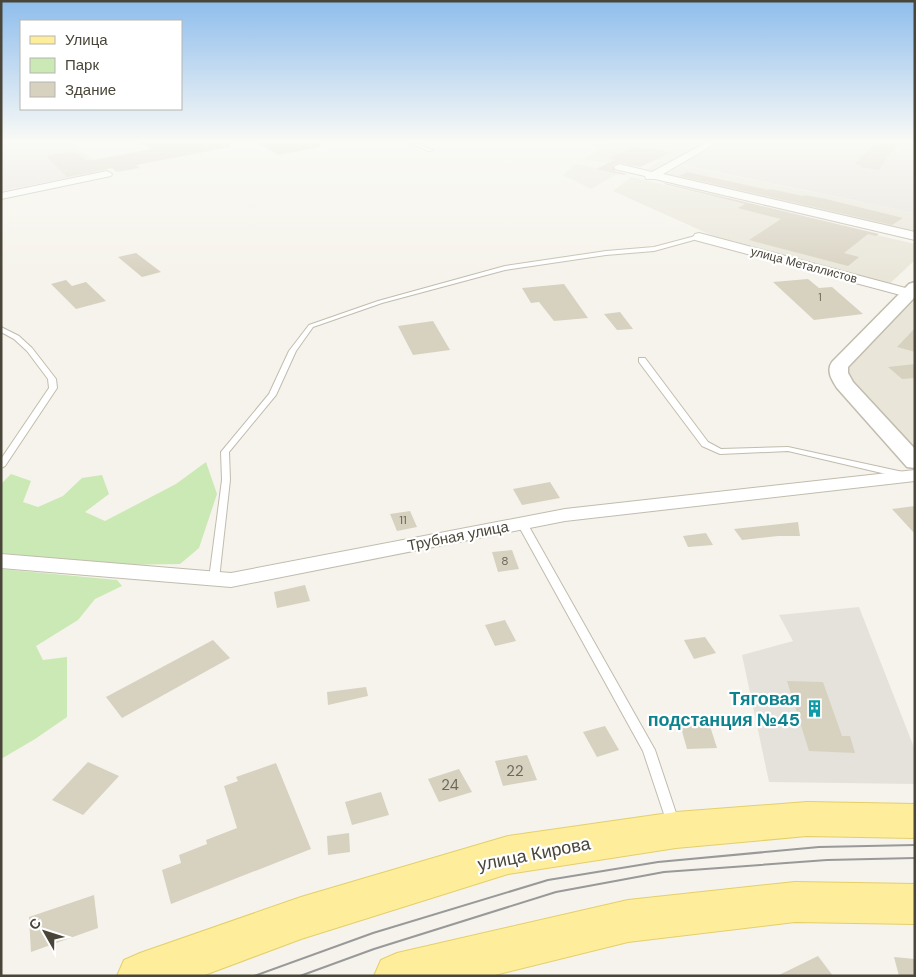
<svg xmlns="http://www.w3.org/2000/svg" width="916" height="977" viewBox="0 0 916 977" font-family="'DM Sans',sans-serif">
<rect width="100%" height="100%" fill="#f5f3eb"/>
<g fill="#e9e6d9">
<path d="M612 141H683L632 168 584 159Z"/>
<path d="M660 161 915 213V235L639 174Z"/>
<path d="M575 164 619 173 591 189 563 175Z"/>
<path d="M631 177 915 244V260L885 288 722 240 613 191Z"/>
<path d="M915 295V456L840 366Z"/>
</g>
<g fill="#e5e2dc">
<path d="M1 141H67L108 170 1 191Z"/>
<path d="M683 141H915V213L650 158Z"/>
<path d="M859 607 915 750V784L769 782 742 655 793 641 779 615Z"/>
</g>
<g fill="#cae9b4">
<path d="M206 462 217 494 199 548 180 564 121 565 1 553V484L11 474 31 481 23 502 38 507 63 496 82 478 102 475 109 494 85 512 105 521 176 484Z"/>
<path d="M1 569 117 580 122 586 95 599 78 620 36 646 43 660 67 657V717L35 739 1 759Z"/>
</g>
<g fill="#d7d1c0">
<path d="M137 141H229L230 147 136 165 140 168 117 172 112 168 67 177 46 156 73 151 87 161 152 149Z"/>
<path d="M255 141H321V147L278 155Z"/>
<path d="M877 141H902L888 156 879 170 860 167 862 165 855 164Z"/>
<path d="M635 147 672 152 640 167 619 162 613 165 615 171 627 174 624 175 596 169 615 160 609 158Z"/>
<path d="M687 172 768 190 770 189 803 196 805 195 826 199 903 218 892 225 679 176Z"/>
<path d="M664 184 665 183 879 234 876 236 868 234 844 253 859 257 848 266 749 240 781 219 738 208 745 204Z"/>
<path d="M136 253 161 272 142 277 118 257Z"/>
<path d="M808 279 819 288 832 287 863 314 814 320 773 282Z"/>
<path d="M66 280 72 286 86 282 106 301 76 309 51 284Z"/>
<path d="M564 284 588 318 554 321 539 302 531 303 522 288Z"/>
<path d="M620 312 633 329 617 330 604 314Z"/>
<path d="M433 321 450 350 413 355 398 326Z"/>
<path d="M915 328V352L897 347Z"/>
<path d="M915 364V378L902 379 888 367Z"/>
<path d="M550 482 560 498 522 505 513 489Z"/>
<path d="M915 506V534L892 509Z"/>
<path d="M410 511 417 527 397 531 390 514Z"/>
<path d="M798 522 800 536H778L742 540 734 529Z"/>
<path d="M706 533 713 545 688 547 683 536Z"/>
<path d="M512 550 519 569 498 572 492 552Z"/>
<path d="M305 585 310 601 277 608 274 592Z"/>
<path d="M505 620 516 641 495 646 485 625Z"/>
<path d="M705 637 716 653 694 659 684 640Z"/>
<path d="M213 640 230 658 122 718 106 697Z"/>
<path d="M787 681 823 682 842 736H850L855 753 809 751Z"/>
<path d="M366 687 368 696 328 705 327 692Z"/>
<path d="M709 723 717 748 687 749 680 724Z"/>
<path d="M605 726 619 750 597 757 583 732Z"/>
<path d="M527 755 537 780 503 786 495 761Z"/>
<path d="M88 762 119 776 83 815 52 800Z"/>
<path d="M276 763 311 849 171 904 162 870 181 863 179 855 207 844 206 840 237 828 224 786 238 781 236 777Z"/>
<path d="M459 769 472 792 439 802 428 779Z"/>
<path d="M381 792 389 815 352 825 345 802Z"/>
<path d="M349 833 350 852 328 855 327 836Z"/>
<path d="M94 895 98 928 31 952 29 917Z"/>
<path d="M818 956 833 976H777Z"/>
<path d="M894 957 915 959V976H899Z"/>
</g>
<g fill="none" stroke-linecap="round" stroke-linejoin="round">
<defs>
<g id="service">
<path d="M404 141H409L433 150 429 151Z"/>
<path d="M699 235 701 236V238L654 251 606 255 505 270 382 303 313 327 296 351 276 395 229 452 230 480 219 579 217 581H211L209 579 222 480 221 452 269 394 289 351 309 325 378 301 505 266 606 251 654 247Z"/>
<path d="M1 327 19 336 32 348 56 379 57 388 5 466 1 468V459L49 388 48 379 27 351 14 339 1 332Z"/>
<path d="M639 358H645L708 442 721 449 788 447 903 472 907 475 903 478 788 451 720 454 702 446 639 362Z"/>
<path d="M522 520 527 523 655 750 679 822 678 826 673 828 668 826 643 751 517 523Z"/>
</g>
<g id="minor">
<path d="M709 141H720L663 174 915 232V240L655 179H646L645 176 615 169 614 167 619 164 652 172Z"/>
<path d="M107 171 112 174 111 176 1 199V193Z"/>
<path d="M699 233 913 290 915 293 908 297 695 240 693 237 695 234Z"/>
<path d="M915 470V481L565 521 231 587 1 568V554L231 573 565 509Z"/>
</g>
<path id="tertiary" d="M915 282V297L848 367V373L853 382 915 449V468L907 467 837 388C832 380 826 371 832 362L909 284Z"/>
<g id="primary">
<path d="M807 802 915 804V838L807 836 676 848 508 874 301 939 202 976H117L124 960 140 953 301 897 508 836 676 812Z"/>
<path d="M795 882 915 884V924L795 922 628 942 491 976H374L381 960 397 953 628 900Z"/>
</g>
</defs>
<use href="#service" stroke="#c1bcad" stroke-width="2"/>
<use href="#minor" stroke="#c1bcad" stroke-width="2"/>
<use href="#tertiary" stroke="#c1bcad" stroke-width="3"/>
<use href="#primary" stroke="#e4cf6a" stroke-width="2"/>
<use href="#service" fill="#fff" fill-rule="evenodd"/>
<use href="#minor" fill="#fff" fill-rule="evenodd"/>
<use href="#tertiary" fill="#fff" fill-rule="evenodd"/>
<use href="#primary" fill="#feee9b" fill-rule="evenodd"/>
<g stroke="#999" stroke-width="2">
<path d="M254 976 373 933 548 880 658 862 819 847 915 845"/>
<path d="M300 976 374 949 556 892 664 872 827 860 915 858"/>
</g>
</g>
<linearGradient id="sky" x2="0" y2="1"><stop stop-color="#8ebdec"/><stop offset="0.51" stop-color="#fafaf6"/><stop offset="1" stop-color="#fafaf6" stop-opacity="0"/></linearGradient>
<rect width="916" height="277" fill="url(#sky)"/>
<defs>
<symbol id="building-bare" viewBox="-9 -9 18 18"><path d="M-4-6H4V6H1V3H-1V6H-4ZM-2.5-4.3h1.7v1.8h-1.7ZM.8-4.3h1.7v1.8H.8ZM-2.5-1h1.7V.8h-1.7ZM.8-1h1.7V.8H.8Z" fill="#0f9aa8" stroke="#fff" stroke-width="2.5" paint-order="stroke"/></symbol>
</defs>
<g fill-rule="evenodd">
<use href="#building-bare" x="802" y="696" width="25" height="25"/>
</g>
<g text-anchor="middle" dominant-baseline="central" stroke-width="4.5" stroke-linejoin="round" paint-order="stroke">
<g font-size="11" fill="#6c685a">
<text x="820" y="297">1</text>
</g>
<g font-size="12" fill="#494538" stroke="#fff">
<text transform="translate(804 265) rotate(15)">улица Металлистов</text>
</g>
<g font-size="12" fill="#6c685a">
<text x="403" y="520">11</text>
<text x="505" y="561">8</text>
</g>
<g font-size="15" fill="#494538" stroke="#fff">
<text transform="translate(458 536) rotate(-11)">Трубная улица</text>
</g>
<g font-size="15" fill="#6c685a">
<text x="515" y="771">22</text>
<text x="450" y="785">24</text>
</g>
<g font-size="18" font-weight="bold" fill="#0d838f" stroke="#fff" text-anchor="end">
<text x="800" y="699">Тяговая<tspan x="800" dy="21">подстанция №45</tspan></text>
</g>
<g font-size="18" fill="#494538" stroke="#fff">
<text transform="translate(534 854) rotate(-11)">улица Кирова</text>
</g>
</g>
<rect width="916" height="977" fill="none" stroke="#494538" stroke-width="5"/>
<rect x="20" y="20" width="162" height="90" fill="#ffffff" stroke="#b6b5af"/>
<rect x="30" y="36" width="25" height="8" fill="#feee9b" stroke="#b6b5af"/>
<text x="65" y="45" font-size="15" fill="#494538">Улица</text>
<rect x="30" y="58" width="25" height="15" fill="#cae9b4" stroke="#b6b5af"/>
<text x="65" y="70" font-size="15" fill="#494538">Парк</text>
<rect x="30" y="82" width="25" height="15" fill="#d7d1c0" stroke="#b6b5af"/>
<text x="65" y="95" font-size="15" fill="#494538">Здание</text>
<g transform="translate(45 932) rotate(309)" stroke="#ffffff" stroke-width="4" paint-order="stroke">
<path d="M0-4L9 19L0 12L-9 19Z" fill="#494538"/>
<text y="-8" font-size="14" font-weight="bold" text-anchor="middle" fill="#494538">С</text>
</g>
</svg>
